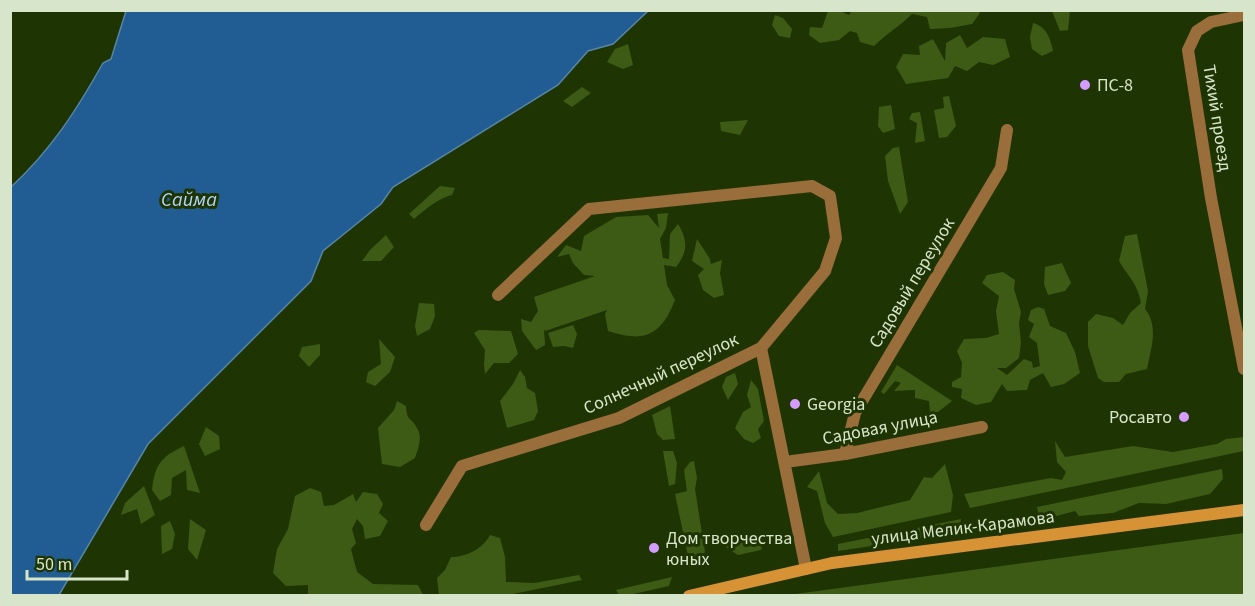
<svg xmlns="http://www.w3.org/2000/svg" width="1255" height="606" viewBox="0 0 1255 606" font-family="'Source Sans 3',sans-serif">
<rect width="100%" height="100%" fill="#1f3403"/>
<g fill="#3d5b14">
<path d="M852 10H977L980 13 972 24 950 28 930 29 927 17 912 14C900 26 886 34 874 46L860 42 857 33 850 31 839 40 820 43 809 35 810 27 822 28 828 11H840L849 15Z"/>
<path d="M1052 11H1070L1068 30 1060 31Z"/>
<path d="M775 15 783 18 792 29 790 38 779 36 772 25Z"/>
<path d="M1033 23C1047 27 1050 38 1053 51L1042 56 1032 49 1030 37Z"/>
<path d="M960 35 967 48 983 37 1005 39 1010 57 993 65 979 62 967 71 955 66 948 78 906 84 896 67 903 54 920 55 919 46 933 39 945 61 946 43Z"/>
<path d="M628 44 633 65 623 69 607 62 615 49Z"/>
<path d="M582 87 591 93 572 107 563 101Z"/>
<path d="M949 96 956 126 947 137 939 138 934 110 944 108 943 97Z"/>
<path d="M891 105 895 129 883 133 878 126 879 107Z"/>
<path d="M920 112 925 141 915 143 917 123 909 119 912 113Z"/>
<path d="M748 120 740 135 721 131 720 122Z"/>
<path d="M899 147 908 202 900 214 888 181 885 156 893 148Z"/>
<path d="M440 186 455 188 452 195C439 198 424 210 414 219L409 214Z"/>
<path d="M668 213 666 228 660 239 663 258 669 259 670 234 678 224C688 240 688 252 676 267L664 265 667 285 675 300C661 336 644 343 608 331L605 314 607 310 545 331 544 329 545 345 536 350 522 331 521 319 531 322 538 311 534 297 595 276 584 275 573 263 569 254 557 257 566 245 581 251 584 236 616 217 648 215 659 228 657 214Z"/>
<path d="M1137 234 1148 291 1145 309C1159 326 1151 349 1147 369L1126 374 1119 382H1104L1098 378 1088 346V322L1096 314 1113 318 1123 325 1130 313 1141 303C1137 282 1129 278 1119 261L1125 236Z"/>
<path d="M386 235 394 247 381 261H362L370 250Z"/>
<path d="M697 239 710 259 711 264 722 260 720 273 724 295 714 298 703 290 698 275 704 269 692 261Z"/>
<path d="M1062 263 1071 283 1065 291 1048 295 1044 284 1045 267Z"/>
<path d="M1003 272 1015 280 1014 289 1021 312 1019 323 1021 343 1019 358 1006 368H997L1007 375 1024 359 1032 362 1033 368 1040 366 1037 343 1029 337 1034 324 1028 320 1031 310 1038 307 1044 309 1050 326 1066 333 1075 352 1080 373 1064 384 1051 387 1043 373 1030 380 1027 390 1007 391 1002 384 991 402 976 405 961 398 962 389 952 387V382L961 377 962 363 957 351 964 339 986 338 999 334 996 311 999 296 982 283 987 275Z"/>
<path d="M419 303 434 304 435 316 430 329 417 336 415 326Z"/>
<path d="M573 325 577 334 573 348 564 346 553 347 548 333Z"/>
<path d="M479 330 511 331 518 354 509 363H494L485 374 484 365 485 350 474 333Z"/>
<path d="M379 339 395 357 390 372 375 386 366 382 368 372 381 364Z"/>
<path d="M320 344V355L309 367 299 356 302 347Z"/>
<path d="M897 365 952 401 938 412H930L929 401 915 398V390L894 391 901 383 895 381 884 394 881 392Z"/>
<path d="M520 370 525 377 527 388 535 393 538 411 534 420 507 428 500 401 513 384Z"/>
<path d="M735 373 738 384 728 400 722 387 726 377Z"/>
<path d="M751 380 758 389 764 421 758 429 761 438 753 443 744 439 735 428 743 412 751 407 747 395Z"/>
<path d="M397 401 406 406C407 423 411 416 417 428 423 437 418 449 415 458L400 467 382 464 378 428 394 410Z"/>
<path d="M670 406 675 439 663 440 657 434 652 415Z"/>
<path d="M206 427 219 436 220 449 205 456 199 444Z"/>
<path d="M1244 437V451L970 508 964 494 1051 478 1062 480 1066 472 1057 462 1055 441 1065 457 1133 446 1173 452 1217 444 1226 439Z"/>
<path d="M184 446 200 493 187 490 186 470 172 478 171 495 160 501 152 490C155 464 161 457 184 446Z"/>
<path d="M663 451H673L677 463 675 484 669 486Z"/>
<path d="M694 461 697 478 695 489 705 552 698 562 689 561 675 494 687 491 684 470 690 462Z"/>
<path d="M945 464 953 495 951 512 833 537 825 523 817 491 807 487 819 471 827 503 838 514 857 513 910 500 924 477 932 478Z"/>
<path d="M1222 469 1223 479 1210 494 1166 504 1139 503 1113 513 1079 516 1075 511 1053 517H1039L1037 507Z"/>
<path d="M144 486 155 515 141 524 137 509 121 515 125 503Z"/>
<path d="M310 488 321 492 324 506 334 505 353 494 356 502 363 492 377 494 383 504 379 513 388 521 380 536 365 539 363 526 357 519 352 529 356 543 351 549 357 572 373 584 418 585 423 595H308V585L286 586 273 573 277 549 288 529 295 496Z"/>
<path d="M190 519 206 530 197 560 188 549Z"/>
<path d="M961 519 959 528 932 537 838 551V544Z"/>
<path d="M170 521 175 534 172 549 162 554 161 526Z"/>
<path d="M732 532 740 535 744 545 763 542 761 550 738 555 727 548 721 536Z"/>
<path d="M1244 533V595H788Z"/>
<path d="M490 535 500 538 505 557 506 582 534 583 579 575 582 580 508 595H439L437 578 445 570 451 557C466 557 483 549 490 535Z"/>
<path d="M672 577 669 586 629 595H619L616 590Z"/>
</g>
<path fill="#215c93" stroke="#5885a4" stroke-width="1.5" d="M126 11H648L613 44 588 51 558 85 393 187 381 204 323 251 311 281 148 444 59 595H11V187C51 150 76 111 103 63L111 59Z"/>
<g fill="none" stroke-linecap="round" stroke-linejoin="round">
<g stroke="#996e3a" stroke-width="12">
<path d="M1244 15 1211 22 1197 31 1188 50 1211 198 1244 369"/>
<path d="M761 348 806 569"/>
<path d="M845 454 855 413 1001 168 1007 130"/>
<path d="M785 462 845 454 982 427"/>
<path d="M426 525 462 466 619 418 761 348 825 271 836 238 830 196 812 186 589 209 498 295"/>
</g>
<path stroke="#d79236" stroke-width="12" d="M689 596 832 563 1244 510"/>
</g>
<g fill="#d49cfc" stroke="#1f3403" stroke-width="2">
<circle cx="1085" cy="85" r="6"/>
<circle cx="795" cy="404" r="6"/>
<circle cx="1184" cy="417" r="6"/>
<circle cx="654" cy="548" r="6"/>
</g>
<g text-anchor="middle" dominant-baseline="central" stroke-width="6" stroke-linejoin="round" paint-order="stroke">
<g font-size="18" fill="#d7e5ca" stroke="#1f3403" text-anchor="start">
<text x="1097" y="85">ПС-8</text>
<text x="807" y="404">Georgia</text>
<text x="1172" y="417" text-anchor="end">Росавто</text>
<text x="666" y="538">Дом творчества<tspan x="666" dy="21">юных</tspan></text>
</g>
<g font-size="18" fill="#d7e5ca" stroke="#1f3403">
<text transform="translate(1217 118) rotate(81)">Тихий проезд</text>
<text transform="translate(912 283) rotate(-59)">Садовый переулок</text>
<text transform="translate(661 374) rotate(-25)">Солнечный переулок</text>
<text transform="translate(880 428) rotate(-11)">Садовая улица</text>
<text transform="translate(963 528) rotate(-7)">улица Мелик-Карамова</text>
</g>
<g font-size="20" font-style="italic" fill="#b2d6fd" stroke="#1f3403">
<text x="189" y="200">Сайма</text>
</g>
</g>
<rect width="1255" height="606" fill="none" stroke="#d7e5ca" stroke-width="24"/>
<path d="M27 570v9h100v-9" fill="none" stroke="#d7e5ca" stroke-width="3"/>
<text x="36" y="570" font-size="18" fill="#d7e5ca" stroke="#1f3403" stroke-width="4.5" paint-order="stroke">50 m</text>
</svg>
